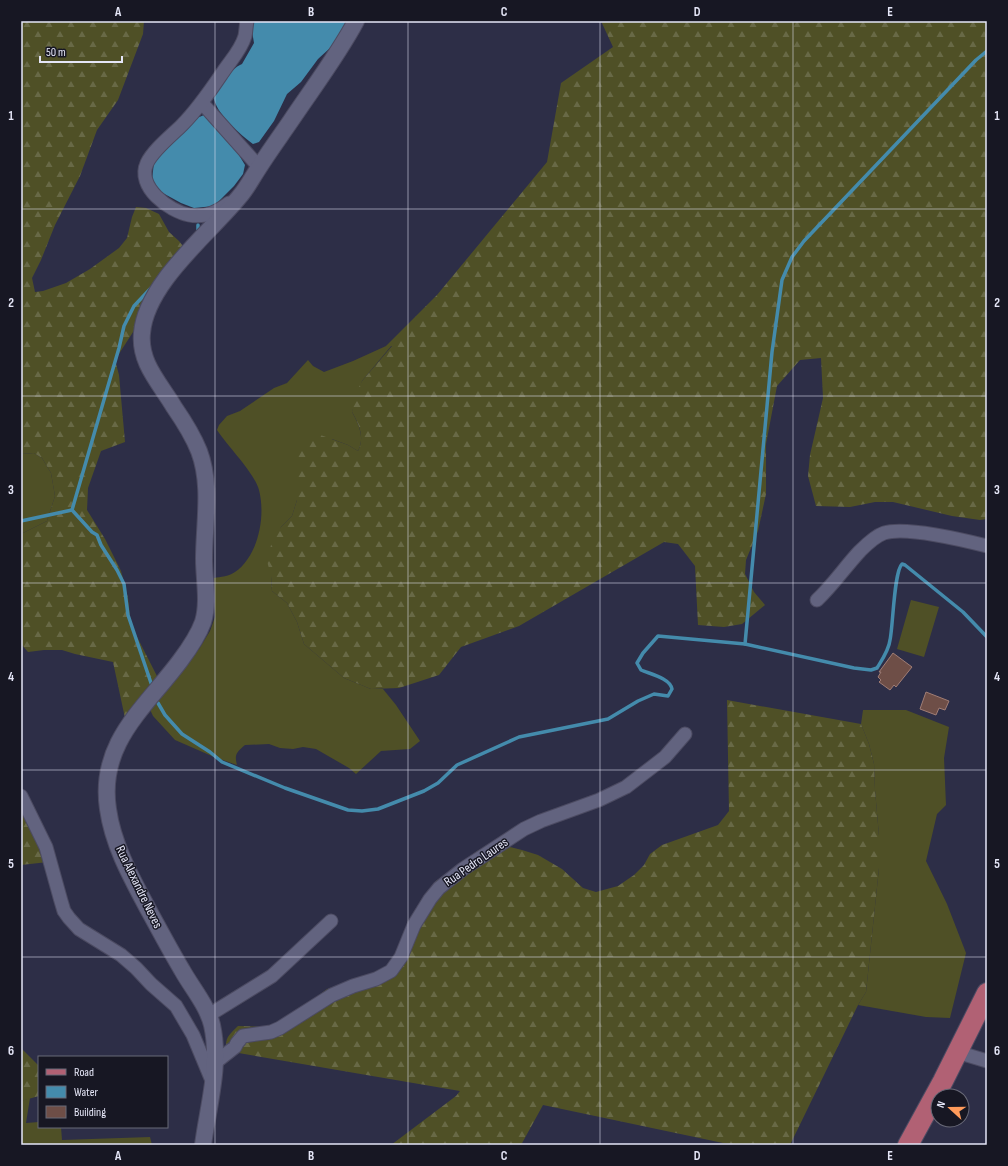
<svg xmlns="http://www.w3.org/2000/svg" width="1008" height="1166" viewBox="0 0 1008 1166" font-family="'Sofia Sans Condensed',sans-serif">
<defs>
<pattern id="forest-firs" width="22" height="20" patternUnits="userSpaceOnUse"><rect width="22" height="20" fill="#4f5026"/><path d="M5 1l3.5 6h-7zM16 11l3.5 6h-7z" fill="#686946"/></pattern>
</defs>
<rect width="100%" height="100%" fill="#2d2e47"/>
<g fill="#4f5026">
<path d="M392 345 362 381 352 412C359 425 365 437 358 451L348 445 332 439 297 490V500L292 516 281 527 271 576 272 591 287 603 297 622 304 644 344 678 371 689H383L396 705 420 741 410 749 381 751 356 774 349 768 316 749 303 747 293 749 280 748 269 744 245 745C237 752 234 754 237 765L214 757 175 740 153 716 145 699 160 682 199 649 210 631 215 617 214 578C220 577 230 576 235 572 258 556 266 517 259 490 254 472 228 447 217 430L219 425 227 416 240 411 274 388 287 383 308 360 313 366 324 372 353 361 386 346Z"/>
<path d="M34 453 42 458 51 473 55 496 47 521 21 534V454Z"/>
<path d="M911 600 939 607 924 657 897 649Z"/>
<path d="M863 710H906L949 727 944 758 946 805 937 814 926 861 947 904 966 953 950 1018 926 1017 858 1005 866 992 879 868V836L875 790 874 764 869 744 861 724Z"/>
<path d="M30 1098 26 1123 39 1122V1127H61L62 1140 150 1137 152 1145H21V1101Z"/>
</g>
<g fill="url(#forest-firs)">
<path d="M21 21H144L143 34 118 100 97 130 80 176 55 225 41 260 32 278 35 292 43 291 66 283 90 269 119 248 127 238 132 217 136 207 146 208 159 214 169 232 179 241 186 250 115 360 119 375 125 442 101 451 88 488 87 510 105 539 121 571 128 598 131 625 160 682 145 698 151 710 128 732 113 662 75 654 62 650H44L28 652 21 644V534L47 521 55 496 51 473 42 458 34 453 21 454Z"/>
<path d="M601 21H987V519L980 520 952 516 893 502H875L850 507 816 506 808 476 810 455 823 398 821 358 800 360 777 386 766 444V494L758 531 746 560 745 574 754 592 765 605 742 624 724 627 698 625 695 566 678 544 664 542 519 626 461 647 439 675 399 688 371 689 344 678 304 644 297 622 287 603 272 591 271 576 267 561 271 545 281 527 292 516 297 500V464L299 445 304 439 309 435 315 433 348 445 358 451C365 437 359 424 352 412L354 397 362 381 392 346H386L437 295 547 162 561 83 613 47Z"/>
<path d="M727 700 861 724 869 744 874 764 875 790 879 836V868L866 992 858 1005 790 1145H743L723 1143 543 1105 521 1145H391L456 1096 460 1091 227 1051C224 1038 229 1035 238 1026L271 1027 288 1019 327 989 375 974 392 963 416 911 436 881 477 851 493 843 522 850 538 855 562 869 583 888 596 892 618 886 634 875 644 865 650 854 662 845 718 825 729 811Z"/>
<path d="M21 786 48 862 21 865Z"/>
<path d="M21 1048 39 1066V1096L21 1101Z"/>
</g>
<g fill="#448bac">
<path d="M252 21H351L330 48 318 59 301 82 287 94 274 121 259 142 253 144C242 136 213 111 214 96 215 90 221 83 226 78 231 72 235 67 242 64L254 43 251 25Z"/>
<path d="M204 115 234 147 245 165 243 174 234 186 214 206 194 208 181 203 161 192 152 180 154 162 197 118Z"/>
</g>
<g fill="none" stroke-linecap="round" stroke-linejoin="round">
<g stroke="#448bac" stroke-width="3.5">
<path d="M198 234V225"/>
<path d="M72 510 119 348 124 326 134 306 151 288"/>
<path d="M72 510 92 532 97 535 101 545 117 570 124 584 128 615 151 683"/>
<path d="M21 521 72 510"/>
<path d="M745 644 772 352 782 280 792 257 804 241 976 60 987 51"/>
<path d="M158 703 165 715 182 734 210 752 222 762 285 788 348 810 362 811 378 809 424 791 438 783 457 765 519 737 608 719 638 701 654 694 668 696 672 689C670 678 650 674 641 670L637 663 643 653 658 636 745 644 854 668 871 670 877 668C882 660 889 650 890 640 893 627 894 571 902 564L905 565 963 612 987 637"/>
</g>
</g>
<g fill="#6e4e47" stroke="#a07d75">
<path d="M893 653 912 667 896 687 894 685 890 690 879 682 881 680 878 677 881 672H879Z"/>
<path d="M926 692 949 701 945 710 939 708 936 715 920 709Z"/>
</g>
<g fill="none" stroke-linecap="round" stroke-linejoin="round">
<defs>
<g id="minor">
<path d="M202 103 259 167"/>
<path d="M229 203C217 212 205 218 189 215 169 211 136 187 147 163 153 150 172 135 182 125 198 109 210 91 223 72 231 60 241 50 245 36 246 31 246 26 247 21"/>
<path d="M817 600C833 585 845 567 860 551 866 545 875 536 884 533 906 526 963 540 987 546"/>
<path d="M21 796 46 847 61 901 64 911 69 918 79 929 121 955 136 968 151 984 176 1006 193 1035 213 1083"/>
<path d="M209 1015 272 976 331 921"/>
<path d="M957 1052 987 1061"/>
<path d="M216 1062 235 1047 237 1043 243 1036 271 1032 280 1028 332 995 353 986 376 979 391 971 401 957 414 925 430 899 439 888 463 869 524 829 541 821 599 800 626 787 665 757 685 734"/>
</g>
<path id="tertiary" d="M203 1145C208 1106 221 1065 212 1025 207 1005 192 988 182 970 170 950 159 929 148 909 131 877 113 845 108 809 98 743 145 708 180 661 189 649 198 636 203 622 209 602 204 579 204 559 204 524 212 485 199 451 193 436 183 420 174 407 160 383 139 363 142 333 146 283 209 234 240 196 247 188 252 178 258 169 268 153 279 138 290 122 312 89 338 55 356 21"/>
<path id="primary" d="M908 1145 943 1081 987 993"/>
</defs>
<use href="#minor" stroke="#4c4b62" stroke-width="15"/>
<use href="#tertiary" stroke="#4c4b62" stroke-width="18"/>
<use href="#primary" stroke="#4c4b62" stroke-width="22"/>
<use href="#minor" stroke="#62637f" stroke-width="13"/>
<use href="#tertiary" stroke="#62637f" stroke-width="16"/>
<use href="#primary" stroke="#b16174" stroke-width="20"/>
</g>
<path fill="none" stroke="#e5e6f7" stroke-width="1" stroke-opacity="0.55" d="M215 21V1145M408 21V1145M600 21V1145M793 21V1145M21 209H987M21 396H987M21 583H987M21 770H987M21 957H987"/>
<g text-anchor="middle" dominant-baseline="central" stroke-width="3" stroke-linejoin="round" paint-order="stroke">
<g font-size="13" fill="#e5e6f7" stroke="#171723">
<text transform="translate(476 862) rotate(-35)">Rua Pedro Laures</text>
<text transform="translate(139 887) rotate(64)">Rua Alexandre Neves</text>
</g>
</g>
<rect width="1008" height="1166" fill="none" stroke="#171723" stroke-width="44"/>
<rect x="38" y="1056" width="130" height="72" fill="#171723" stroke="#696a78"/>
<rect x="46" y="1069" width="20" height="6" fill="#b16174" stroke="#696a78"/>
<text x="74" y="1076" font-size="12" fill="#e5e6f7">Road</text>
<rect x="46" y="1086" width="20" height="12" fill="#448bac" stroke="#696a78"/>
<text x="74" y="1096" font-size="12" fill="#e5e6f7">Water</text>
<rect x="46" y="1106" width="20" height="12" fill="#6e4e47" stroke="#696a78"/>
<text x="74" y="1116" font-size="12" fill="#e5e6f7">Building</text>
<g transform="translate(950 1108) rotate(291)"><circle r="19" fill="#171723" stroke="#696a78"/>
<path d="M0-3L7 15L0 10L-7 15Z" fill="#ff9b5b"/>
<text y="-6" font-size="11" font-weight="bold" text-anchor="middle" fill="#e5e6f7">N</text>
</g>
<path d="M40 56v6h82v-6" fill="none" stroke="#e5e6f7" stroke-width="2"/>
<text x="46" y="56" font-size="12" fill="#e5e6f7" stroke="#171723" stroke-width="3" paint-order="stroke">50 m</text>
<rect x="22" y="22" width="964" height="1122" fill="none" stroke="#e5e6f7" stroke-width="1.5"/>
<g font-size="13" text-anchor="middle" font-weight="bold" fill="#e5e6f7">
<text x="118" y="16">A</text>
<text x="311" y="16">B</text>
<text x="504" y="16">C</text>
<text x="697" y="16">D</text>
<text x="890" y="16">E</text>
<text x="11" y="120">1</text>
<text x="997" y="120">1</text>
<text x="11" y="307">2</text>
<text x="997" y="307">2</text>
<text x="11" y="494">3</text>
<text x="997" y="494">3</text>
<text x="11" y="681">4</text>
<text x="997" y="681">4</text>
<text x="11" y="868">5</text>
<text x="997" y="868">5</text>
<text x="11" y="1055">6</text>
<text x="997" y="1055">6</text>
<text x="118" y="1160">A</text>
<text x="311" y="1160">B</text>
<text x="504" y="1160">C</text>
<text x="697" y="1160">D</text>
<text x="890" y="1160">E</text>
</g>
</svg>
